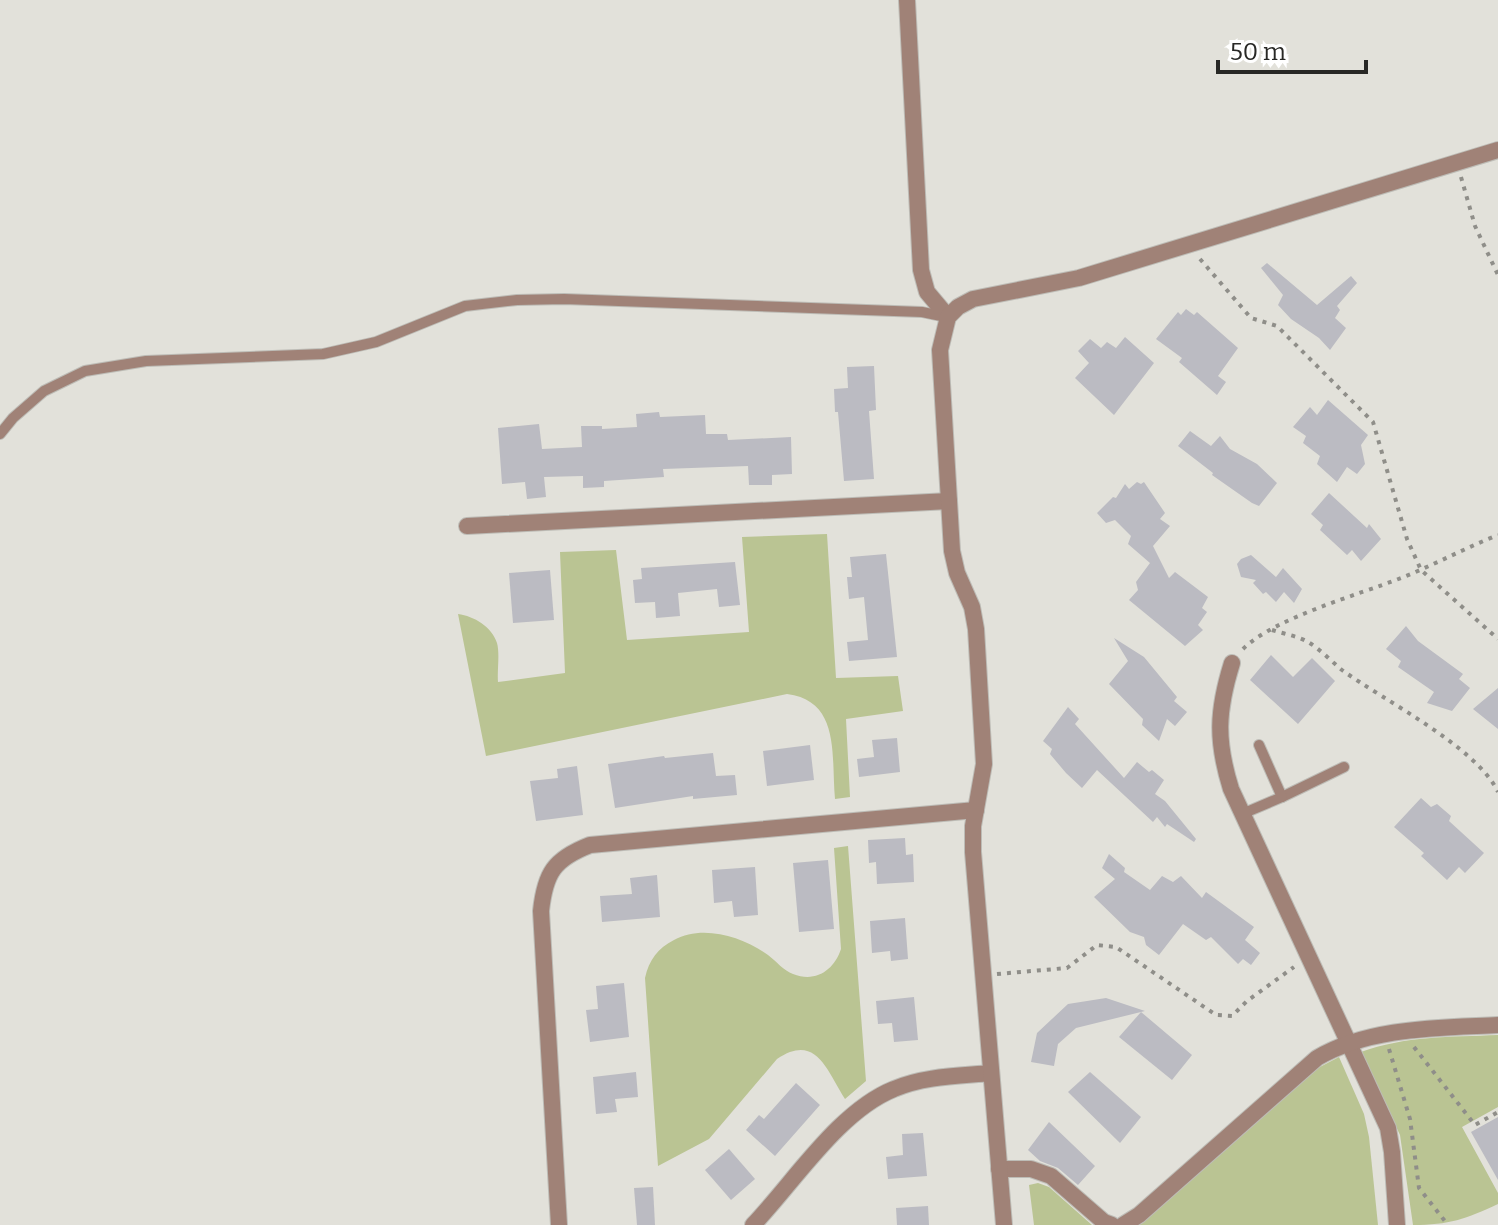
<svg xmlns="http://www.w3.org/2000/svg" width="1498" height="1225" viewBox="0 0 1498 1225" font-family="Bitter,serif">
<rect width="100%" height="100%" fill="#e2e1da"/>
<g fill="#bac493">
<path d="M827 534 836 678 898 676 903 711 846 719 850 797 835 799C831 756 841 701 787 694L486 756 458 614C474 616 492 627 497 643 500 654 497 670 498 682L565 673 560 552 616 550 627 640 749 632 742 537Z"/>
<path d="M848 846 866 1081 845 1099C826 1069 816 1033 777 1059L709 1139 658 1166 645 978C649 960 658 948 674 940 703 924 743 937 768 955 776 961 784 971 793 974 816 983 834 970 841 949L834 848Z"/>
<path d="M1498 1035V1107L1462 1127 1498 1193V1204C1466 1219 1449 1225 1413 1225L1400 1135 1361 1052C1404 1036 1452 1037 1498 1035Z"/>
<path d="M1339 1057 1364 1114 1369 1137 1378 1225H1137L1318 1068Z"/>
<path d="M1038 1183 1049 1187 1092 1225H1034L1029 1185Z"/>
</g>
<g fill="#bbbbc2">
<path d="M1267 263 1317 305 1351 276 1357 283 1337 306 1340 310 1335 318 1346 328 1330 350 1319 338 1291 319 1278 305 1283 295 1261 268Z"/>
<path d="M1186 309 1194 315 1197 312 1238 348 1218 376 1226 382 1217 395 1179 362 1182 358 1156 339 1178 312 1181 315Z"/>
<path d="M1125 337 1154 363 1114 415 1075 378 1089 363 1078 351 1090 339 1101 348 1107 342 1116 348Z"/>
<path d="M874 366 876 410 869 411 874 479 844 481 838 412H835L834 389 848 388 847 367Z"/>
<path d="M1328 400 1368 435 1361 445 1365 464 1357 474 1347 467 1337 482 1317 464 1320 456 1303 443 1306 436 1293 427 1310 407 1317 415Z"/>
<path d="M659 412 660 417 705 415 706 434H727L728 440 791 437 792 474 772 475V485H749L748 466 663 469 664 477 604 481V487L583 488V476L544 477 546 497 527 499 525 482 502 484 498 428 539 424 542 449 582 447 581 426H602V429L637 427 636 414Z"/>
<path d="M1190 431 1211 446 1220 436 1230 449 1257 464 1277 483 1259 506 1252 503 1212 475 1213 473 1178 446Z"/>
<path d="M1137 482 1141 484 1144 482 1165 513 1160 519 1170 526 1153 546 1169 578 1175 572 1208 597 1202 608 1207 612 1198 625 1203 630 1185 646 1129 600 1138 590 1136 582 1150 563 1128 544 1131 536 1115 520 1106 523 1097 513 1113 497 1116 498 1125 484 1129 489Z"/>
<path d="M1329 493 1367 528 1369 524 1381 539 1361 561 1352 550 1347 555 1320 530 1323 525 1311 514Z"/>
<path d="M886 554 897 657 849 661 847 642 868 640 864 597 849 599 847 577H852L850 557Z"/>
<path d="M1251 555 1276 577 1283 568 1302 589 1294 603 1284 592 1276 602 1266 592 1263 594 1253 583 1256 580 1241 577 1237 564 1241 559Z"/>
<path d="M735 562 740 605 719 607 717 589 678 593 680 616 656 618 655 602 635 603 633 580 642 579 641 568Z"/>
<path d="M550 570 554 620 513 623 509 573Z"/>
<path d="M1406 626 1418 641 1463 674 1459 679 1470 688 1452 711 1427 703 1434 692 1398 667 1401 661 1386 649Z"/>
<path d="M1114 638 1144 657 1177 697 1174 701 1187 712 1175 726 1167 719 1159 741 1142 725 1143 719 1109 684 1128 661Z"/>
<path d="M1271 655 1293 677 1312 658 1335 681 1298 724 1250 680Z"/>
<path d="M1498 688V729L1473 709Z"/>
<path d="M1068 707 1079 719 1075 724 1124 778 1137 762 1149 772 1152 770 1164 780 1155 794 1165 801 1196 839 1194 842 1167 824 1165 827 1157 817 1153 822 1097 770 1082 788 1066 773 1050 754 1052 749 1043 741Z"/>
<path d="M897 738 900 772 859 777 857 759 874 757 872 740Z"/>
<path d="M810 745 814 780 767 786 763 751Z"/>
<path d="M713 753 716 776 735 775 737 795 693 799V796L615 808 608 764 664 756 665 758Z"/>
<path d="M577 766 583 815 536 821 530 781 558 778 557 769Z"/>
<path d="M1421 798 1431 807 1437 804 1451 816 1449 821 1484 853 1465 873 1459 867 1447 880 1421 856 1424 853 1394 827Z"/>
<path d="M905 838 906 855 913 854 914 882 877 884 876 862 869 863 868 840Z"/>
<path d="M1109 854 1125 868 1124 872 1150 890 1162 876 1173 882 1181 876 1202 898 1206 892 1254 927 1245 940 1260 953 1251 965 1243 959 1238 964 1211 937 1206 940 1183 924 1159 955 1146 945 1144 937 1130 932 1094 897 1115 879 1102 868Z"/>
<path d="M828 860 834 929 799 932 793 863Z"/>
<path d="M755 867 758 915 734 917 732 901 714 903 712 870Z"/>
<path d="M657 875 660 917 602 922 600 896 632 894 630 878Z"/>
<path d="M905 918 908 959 891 961 890 951 872 953 870 921Z"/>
<path d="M624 983 629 1037 590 1042 586 1010 598 1009 596 986Z"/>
<path d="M914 997 918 1040 894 1042 892 1023 878 1024 876 1001Z"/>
<path d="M1106 998 1145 1011 1076 1028 1058 1044 1054 1066 1031 1062 1037 1033 1068 1004Z"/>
<path d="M1141 1012 1192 1055 1172 1080 1119 1037Z"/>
<path d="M636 1072 638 1097 615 1099 617 1112 596 1114 593 1077Z"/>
<path d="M1090 1072 1141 1117 1120 1143 1068 1092Z"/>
<path d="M796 1083 820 1105 775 1156 746 1130 759 1115 764 1119Z"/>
<path d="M1498 1117V1180L1471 1132Z"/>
<path d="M1049 1122 1095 1166 1078 1185 1058 1168 1040 1161 1028 1150Z"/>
<path d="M923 1133 927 1176 888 1179 886 1157 903 1155 902 1134Z"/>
<path d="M729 1149 755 1179 731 1200 705 1170Z"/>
<path d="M653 1187 655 1225H637L634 1188Z"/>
<path d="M928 1206 929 1225H897L896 1208Z"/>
</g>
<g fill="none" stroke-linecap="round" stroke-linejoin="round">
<defs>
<g id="lane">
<path d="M0 434 13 418 44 391 85 371 146 361 323 354 376 342 465 306 517 300 564 299 922 312 946 317"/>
<path d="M1282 797 1344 767"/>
<path d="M1242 814 1282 797 1259 745"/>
</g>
<g id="street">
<path d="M907 0 921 270 927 292 948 317"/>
<path d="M467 526 949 501"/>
<path d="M1232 663C1217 711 1216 741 1231 789L1388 1128 1392 1152 1397 1225"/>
<path d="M999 1169H1031L1051 1176 1104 1222 1112 1225"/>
<path d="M559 1225 541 911C545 873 554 859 590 845L976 810"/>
<path d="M753 1225C794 1182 839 1111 894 1089 924 1076 959 1076 991 1073"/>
<path d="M1004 1225 973 852V826L984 764 976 629 972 607 957 573 952 551 940 350 948 317 958 307 973 299 1079 278 1498 150"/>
<path d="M1123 1225 1139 1215 1317 1058C1369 1027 1439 1028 1498 1025"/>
</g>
</defs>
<use href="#lane" stroke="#bdbcb6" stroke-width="12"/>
<use href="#street" stroke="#bdbcb6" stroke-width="18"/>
<g stroke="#8f8e89" stroke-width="4" stroke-dasharray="4 6" stroke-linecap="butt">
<path d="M1461 177 1475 226 1498 275"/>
<path d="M1200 259 1251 318 1277 326 1373 422 1407 539 1421 570 1498 639"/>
<path d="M1272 630C1284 634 1298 636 1308 642 1320 649 1331 661 1342 670 1383 700 1477 747 1498 792"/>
<path d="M1243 649C1274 618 1358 595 1401 578 1434 565 1465 548 1498 535"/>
<path d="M997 974 1067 968 1097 945 1116 947 1216 1015 1232 1016 1247 1001 1294 967"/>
<path d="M1414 1047 1475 1125 1498 1112"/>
<path d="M1389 1049 1410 1119 1419 1188 1448 1225"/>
</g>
<use href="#lane" stroke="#a08277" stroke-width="10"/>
<use href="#street" stroke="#a08277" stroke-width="16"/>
</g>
<path d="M1218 60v12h148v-12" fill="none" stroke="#282825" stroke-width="4"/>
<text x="1230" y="60" font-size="24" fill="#282825" stroke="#ffffff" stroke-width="6" paint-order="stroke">50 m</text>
</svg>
